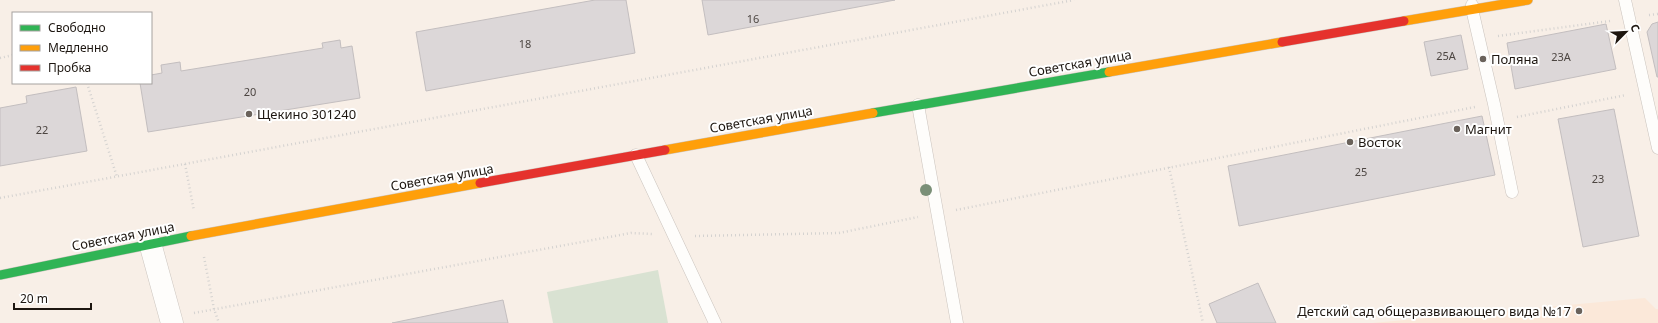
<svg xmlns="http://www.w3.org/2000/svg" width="1658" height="323" viewBox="0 0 1658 323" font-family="'Noto Sans',sans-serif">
<rect width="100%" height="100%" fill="#f8efe7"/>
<path fill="#fbe8d9" d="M1645 298 1656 309H1658V323H1372Z"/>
<path fill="#d9e2d2" d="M658 270 668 323H553L547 292Z"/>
<g fill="#dcd7d8" stroke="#c3bebf">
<path d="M595 0H626L635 53 426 91 416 32Z"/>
<path d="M702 0H895L708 35Z"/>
<path d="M1658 22V77H1657L1647 32 1652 24Z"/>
<path d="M1606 24 1616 69 1515 89 1507 43Z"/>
<path d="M1461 35 1468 69 1431 76 1424 42Z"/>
<path d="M340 40 341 48 352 46 360 98 148 132 140 83H151V75L162 73 161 65 180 62 181 71 323 48 322 43Z"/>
<path d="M76 87 87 151 0 166V108L27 103 26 96Z"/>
<path d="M1614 109 1639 236 1583 247 1558 119Z"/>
<path d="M1482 116 1495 175 1239 226 1228 166Z"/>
<path d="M1258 283 1276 323H1217L1209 304Z"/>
<path d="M503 300 508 323H392Z"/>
</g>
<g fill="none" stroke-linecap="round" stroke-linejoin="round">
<defs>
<g id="lane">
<path d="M1625 0 1658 148"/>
<path d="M1472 5V9L1494 104 1512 192"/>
<path d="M918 105 957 323"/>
<path d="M636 155 715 323"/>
</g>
<path id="street" d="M150 243 172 323"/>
<g id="fast">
<path d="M873 113 1109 72"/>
<path d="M0 275 191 236"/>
</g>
<g id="slow">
<path d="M1404 21 1528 0"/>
<path d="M1109 72 1282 42"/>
<path d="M665 150 873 113"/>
<path d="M191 236 480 183"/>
</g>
<g id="jam">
<path d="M1282 42 1404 21"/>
<path d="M480 183 665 150"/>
</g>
</defs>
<use href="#lane" stroke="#cbc4be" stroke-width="13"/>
<use href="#street" stroke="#cbc4be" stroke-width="23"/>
<use href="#fast" stroke="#cbc4be" stroke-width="10"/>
<use href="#slow" stroke="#cbc4be" stroke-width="10"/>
<use href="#jam" stroke="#cbc4be" stroke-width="10"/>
<g stroke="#d4d2d0" stroke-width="2.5" stroke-dasharray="1 3" stroke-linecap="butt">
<path d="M1649 15 1658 14"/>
<path d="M1498 36 1610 21"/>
<path d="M0 58 13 55"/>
<path d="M87 83 117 177"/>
<path d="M1517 117 1626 95"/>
<path d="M185 164 194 211"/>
<path d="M1169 167 1203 323"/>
<path d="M0 198 1074 0"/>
<path d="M956 210 1475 107"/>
<path d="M695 236 839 233 918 217"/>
<path d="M204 257 214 309 219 323"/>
<path d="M194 313 631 233 652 234"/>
</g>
<use href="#lane" stroke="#fefdfb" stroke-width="12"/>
<use href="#street" stroke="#fefdfb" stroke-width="22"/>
<use href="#fast" stroke="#30b455" stroke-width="9"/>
<use href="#slow" stroke="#ff9f0a" stroke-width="9"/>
<use href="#jam" stroke="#e5322d" stroke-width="9"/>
</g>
<circle fill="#7a8f77" cx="926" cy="190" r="6"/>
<g fill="#6a625b" stroke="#fff" stroke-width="1.5">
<circle cx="1483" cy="59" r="4"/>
<circle cx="249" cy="114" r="4"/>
<circle cx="1457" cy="129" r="4"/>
<circle cx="1350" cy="142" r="4"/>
<circle cx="1579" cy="311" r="4"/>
</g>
<g text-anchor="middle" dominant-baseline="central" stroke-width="4" stroke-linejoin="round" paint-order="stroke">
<g font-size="11" fill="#4d4642">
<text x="753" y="18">16</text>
<text x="525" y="43">18</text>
<text x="1446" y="55">25А</text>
<text x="1561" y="56">23А</text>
<text x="250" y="91">20</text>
<text x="42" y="129">22</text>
<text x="1361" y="171">25</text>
<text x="1598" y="178">23</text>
</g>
<g font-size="13" fill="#1d1610" stroke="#fff" text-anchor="start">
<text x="1491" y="59">Поляна</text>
<text x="257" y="114">Щекино 301240</text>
<text x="1465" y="129">Магнит</text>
<text x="1358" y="142">Восток</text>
<text x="1571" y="311" text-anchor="end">Детский сад общеразвивающего вида №17</text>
</g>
<g font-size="13" fill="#1d1610" stroke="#fff">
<text transform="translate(1080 63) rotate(-10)">Советская улица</text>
<text transform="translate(761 119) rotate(-10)">Советская улица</text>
<text transform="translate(442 177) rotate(-10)">Советская улица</text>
<text transform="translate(123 236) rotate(-11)">Советская улица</text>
</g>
</g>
<rect x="12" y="12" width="140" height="72" fill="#ffffff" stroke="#a5a29f"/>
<rect x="20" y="25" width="20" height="6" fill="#30b455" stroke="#a5a29f"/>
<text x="48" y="32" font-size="12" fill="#1d1610">Свободно</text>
<rect x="20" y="45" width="20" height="6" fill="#ff9f0a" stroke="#a5a29f"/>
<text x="48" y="52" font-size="12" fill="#1d1610">Медленно</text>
<rect x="20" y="65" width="20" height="6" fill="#e5322d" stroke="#a5a29f"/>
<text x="48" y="72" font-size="12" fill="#1d1610">Пробка</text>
<g transform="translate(1626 32) rotate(66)" stroke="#ffffff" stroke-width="3" paint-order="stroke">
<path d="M0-3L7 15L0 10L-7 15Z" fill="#1d1610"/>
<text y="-6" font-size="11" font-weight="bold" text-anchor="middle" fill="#1d1610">С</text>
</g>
<path d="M14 303v6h77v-6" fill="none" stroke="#1d1610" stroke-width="2"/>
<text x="20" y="303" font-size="12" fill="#1d1610" stroke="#ffffff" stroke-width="3" paint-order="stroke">20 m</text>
</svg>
